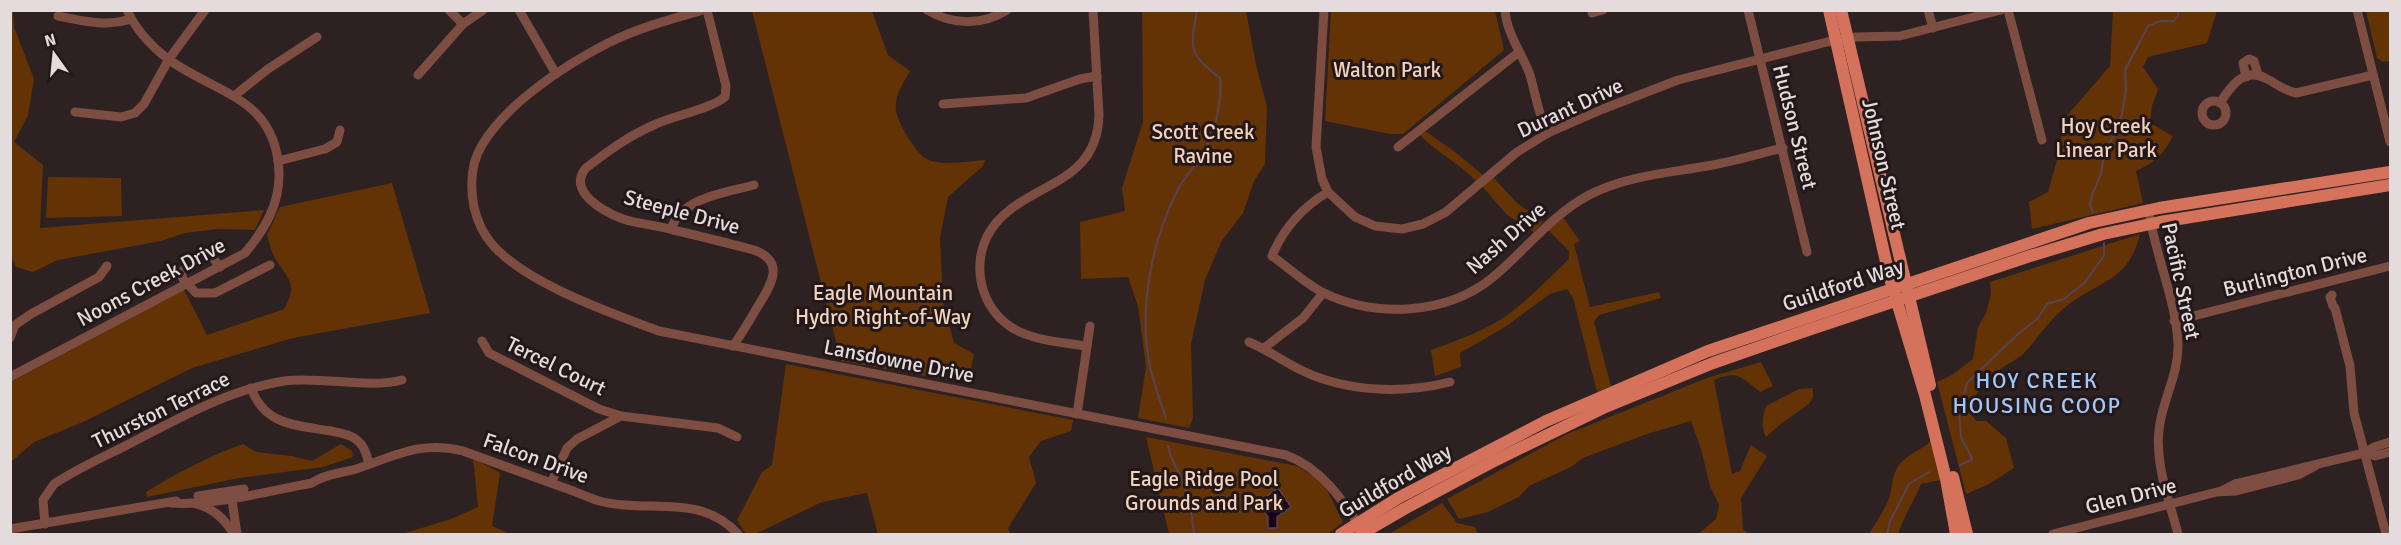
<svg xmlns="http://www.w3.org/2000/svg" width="2401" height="545" viewBox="0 0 2401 545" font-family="Signika,sans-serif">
<rect width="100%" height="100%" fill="#2d2122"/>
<g fill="#633305">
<path d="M10 11H13L14 27 34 79 28 115 14 142 43 165 40 228 264 210 255 230 218 229 185 233 161 241 58 260 33 272 16 267 10 254Z"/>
<path d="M752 11H872L888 55 910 71C904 82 894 96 896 110 897 122 915 151 925 158 938 167 970 161 985 160L983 166 948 197 940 238 943 302 954 343 974 354 969 378H959L960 382 841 361Z"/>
<path d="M1142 11H1246L1256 65 1267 107 1265 164 1254 181 1243 213 1221 242 1205 280 1191 344 1193 418 1189 428 1138 418 1146 367 1138 306 1128 277 1081 279 1080 222 1125 211 1122 188 1143 122Z"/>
<path d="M1331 11H1495L1504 50 1403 134H1390L1325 121Z"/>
<path d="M2113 11H2217L2207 43 2148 57 2143 67 2158 89 2152 106 2150 123 2173 136C2164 154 2154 163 2136 171L2143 203 2032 229 2029 202 2048 192 2056 164 2065 118 2110 66Z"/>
<path d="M2366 11H2390V61L2383 62 2377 58Z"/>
<path d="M1425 131 1455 152 1483 175 1476 181C1459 163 1437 153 1420 135Z"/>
<path d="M48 177 121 178 122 216 46 218Z"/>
<path d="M1493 177 1516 202 1543 222 1534 232 1507 215 1482 186Z"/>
<path d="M392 183 430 313 293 338 192 368 83 422 34 442 11 462V382L184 290 207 335 284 309C299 284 287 278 275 258 271 251 269 242 267 235L280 207Z"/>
<path d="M1562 216 1580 241 1574 244 1590 307 1659 292 1661 298 1599 315 1594 322 1611 386 1597 392 1573 298 1567 289 1550 294 1505 327 1460 353 1461 367 1435 376 1431 350C1456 341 1481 332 1503 318 1528 301 1548 279 1569 259V251L1548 230Z"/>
<path d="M2140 234C2128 286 2092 281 2060 312 2046 324 2036 341 2023 354 2015 361 2005 365 1996 372 1985 381 1975 396 1967 408L1976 421H1986L2006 438 2014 468 1989 484 1966 494 1937 382 1952 375 1973 359 1978 327 1986 313 1991 294 1990 282Z"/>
<path d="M1761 362 1773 386 1760 392C1741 377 1738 370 1714 380L1732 474 1740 471 1751 445 1767 456 1741 498 1743 529 1748 534H1698L1716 519 1719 505 1710 486 1701 449 1691 421 1647 434 1583 458 1571 467 1529 486 1519 497 1488 512 1459 519 1447 499 1567 434 1707 378Z"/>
<path d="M786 364 1073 420 1071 431 1041 441 1029 457 1036 483 1008 528 1010 534H878L867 493 822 502 755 534H746L737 520 762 472 772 465Z"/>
<path d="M1813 388V397L1809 404 1782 423 1766 437C1761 426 1762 418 1766 406L1799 389Z"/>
<path d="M1146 437 1297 466 1323 482 1343 522 1328 534H1169Z"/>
<path d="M1932 440 1941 480 1921 484C1914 501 1904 516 1898 534H1869C1875 524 1883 512 1888 501 1893 489 1891 476 1899 465 1908 453 1922 450 1932 440Z"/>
<path d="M243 444 256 452 292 456 312 461 341 444 352 451 353 457 323 467 239 478 147 497 146 492C175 474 211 455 243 444Z"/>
<path d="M473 458 500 473 492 526 506 532 507 534H402L451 519 478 507Z"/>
<path d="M1442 503 1457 523 1475 527 1478 534H1389Z"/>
</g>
<path fill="#1a001c" stroke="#574256" stroke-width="1.5" d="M1278 488 1291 507 1277 517V528H1268V517L1258 503Z"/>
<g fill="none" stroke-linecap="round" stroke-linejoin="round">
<g stroke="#574256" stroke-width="2">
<path d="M2093 212 2090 205 2092 195 2101 174 2105 149 2116 133 2122 114 2126 89 2125 70 2148 26 2160 21H2174L2178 16V10"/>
<path d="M1166 418C1160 400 1152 380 1149 361 1139 307 1152 241 1177 191 1185 176 1197 164 1205 149 1216 129 1222 101 1220 78 1188 53 1190 50 1197 10"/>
<path d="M1168 446C1170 458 1174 463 1179 473 1188 491 1192 515 1194 534"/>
<path d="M1960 465 1971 460 1972 458 1961 438 1959 411 1967 383 2018 334 2038 318 2047 304 2064 299 2085 282 2104 256V243"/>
<path d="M1887 534 1890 521 1909 484 1929 472"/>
</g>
<g stroke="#7d4d42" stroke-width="9">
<path d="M449 10 463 24"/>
<path d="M519 10 556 74"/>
<path d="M703 10C671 19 638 28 608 43 565 65 507 103 482 145 471 163 470 186 474 207 477 220 482 232 491 243 524 283 611 313 659 331L1286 455C1321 468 1341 498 1361 528"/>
<path d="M707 10 726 86 725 97C713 108 673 116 656 124 630 135 608 151 586 168 566 191 604 212 623 219 638 224 656 225 673 230 700 236 727 243 754 250 789 263 768 289 755 311 748 323 741 335 733 346"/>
<path d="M927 10C952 25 982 26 1007 10"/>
<path d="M1324 10 1316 147 1322 179 1328 192 1355 217 1375 226 1402 229 1423 224 1446 212 1517 152 1548 133 1603 109 1678 80 1827 42 1856 37 1900 36 2001 10"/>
<path d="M1505 10C1507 35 1522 53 1530 75 1536 95 1538 115 1548 133"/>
<path d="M1748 10 1807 252"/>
<path d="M1928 10 1933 28"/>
<path d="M2008 10 2042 140"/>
<path d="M2357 10 2390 142"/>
<path d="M1592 13 1603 10"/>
<path d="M58 16C83 21 106 27 131 19"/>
<path d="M418 75 463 24 483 10"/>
<path d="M2246 77 2243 63 2249 59 2254 61 2258 75"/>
<path d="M234 96 268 69 317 37"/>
<circle cx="2214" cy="113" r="12"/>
<path d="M2220 103C2230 87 2244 67 2265 78 2276 83 2284 91 2296 93L2373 75"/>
<path d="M943 104 1026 98 1080 79 1097 76"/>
<path d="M75 112 121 117 135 113 144 104 169 59 205 10"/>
<path d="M1398 147 1519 52"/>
<path d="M278 161 325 149 337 142 340 130"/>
<path d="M1328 192C1303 207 1283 229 1272 256 1289 268 1306 284 1324 293 1376 318 1446 315 1492 278 1525 251 1550 216 1589 195 1625 176 1668 173 1707 166 1733 162 1757 154 1783 148"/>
<path d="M2150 218C2157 259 2176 302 2178 343 2179 372 2165 395 2160 423 2153 460 2169 499 2178 534"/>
<path d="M671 229C682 197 725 193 754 185"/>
<path d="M220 267 212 257C203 258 187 264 181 273L183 279 196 293H215L270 265"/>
<path d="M2332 295 2330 297 2333 306 2335 308 2350 366 2354 413 2386 534"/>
<path d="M2174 321 2390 266"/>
<path d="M10 338 15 325 31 314 99 277 107 266"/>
<path d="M482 341 489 353 599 409 621 416 718 428 737 437"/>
<path d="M1249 342C1268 350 1284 362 1303 371 1347 392 1403 394 1450 382"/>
<path d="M1087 346C1066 343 1040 341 1020 332 978 313 967 257 996 223 1032 181 1097 185 1099 115L1093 10"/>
<path d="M1264 348 1303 318 1323 293"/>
<path d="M10 377 245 253C265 229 280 204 279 172 276 97 216 94 168 59 151 46 136 30 127 10"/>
<path d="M251 388C265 426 296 425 331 431 341 433 353 435 360 443 366 449 367 457 369 464"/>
<path d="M1077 414 1090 326"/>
<path d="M2366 452 2375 456 2390 452"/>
<path d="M551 483 567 448 577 439 621 416"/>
<path d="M2221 491 2235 484 2364 453 2374 447 2390 442"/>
<path d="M231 493 237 534"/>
<path d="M198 496 244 489"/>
<path d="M171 503C215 506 268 491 312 483 324 474 342 473 356 469 395 456 421 440 463 451 496 463 529 475 562 487 574 491 585 496 596 500 646 515 698 491 738 534"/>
<path d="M196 504C215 509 224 519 234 534"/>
<path d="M45 524 43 500 54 484C78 468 106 456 131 443 181 417 228 390 284 381 322 376 369 389 402 380"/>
<path d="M10 529 176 501"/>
<path d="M2053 534 2217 492 2236 491 2298 475 2315 466"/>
</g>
<g stroke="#d4725b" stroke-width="12">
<path d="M1829 10 1889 275 1925 395 1946 479 1956 534"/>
<path d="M1841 10 1930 385"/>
<path d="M1953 477 1967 534"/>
<path d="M1341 534 1398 498 1546 421 1708 351 2089 223 2159 208 2390 172"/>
<path d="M1361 534 1404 509 1494 461 1603 408 1713 363 1811 329 2030 256 2103 234 2160 222 2390 185"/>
</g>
</g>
<g text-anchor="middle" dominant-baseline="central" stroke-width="6" stroke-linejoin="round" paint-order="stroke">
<g font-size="21" fill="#f4d3bc" stroke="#231819">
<text x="1387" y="70">Walton Park</text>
<text x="2106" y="126">Hoy Creek<tspan x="2106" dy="24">Linear Park</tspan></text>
<text x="1203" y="132">Scott Creek<tspan x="1203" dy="24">Ravine</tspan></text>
<text x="883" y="293">Eagle Mountain<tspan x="883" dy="24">Hydro Right-of-Way</tspan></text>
<text x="1204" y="479">Eagle Ridge Pool<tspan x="1204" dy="24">Grounds and Park</tspan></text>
</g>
<g font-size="21" fill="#e4dbdc" stroke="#231819">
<text transform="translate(1570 108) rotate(-25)">Durant Drive</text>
<text transform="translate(1795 127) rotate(76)">Hudson Street</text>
<text transform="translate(1884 164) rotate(77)">Johnson Street</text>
<text transform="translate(682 212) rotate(15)">Steeple Drive</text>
<text transform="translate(1506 238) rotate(-41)">Nash Drive</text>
<text transform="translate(2295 272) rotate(-14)">Burlington Drive</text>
<text transform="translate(2181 281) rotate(78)">Pacific Street</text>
<text transform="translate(151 282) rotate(-28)">Noons Creek Drive</text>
<text transform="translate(1843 285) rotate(-18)">Guildford Way</text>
<text transform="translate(899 361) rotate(11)">Lansdowne Drive</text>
<text transform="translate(556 366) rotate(26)">Tercel Court</text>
<text transform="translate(161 410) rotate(-26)">Thurston Terrace</text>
<text transform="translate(536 458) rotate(20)">Falcon Drive</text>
<text transform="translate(1395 481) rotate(-30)">Guildford Way</text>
<text transform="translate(2131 496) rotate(-14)">Glen Drive</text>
</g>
<g font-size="22" letter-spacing="1.5" fill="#a2c7f8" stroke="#231819">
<text x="2037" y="380">HOY CREEK<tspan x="2037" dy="25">HOUSING COOP</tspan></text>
</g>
</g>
<rect width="2401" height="545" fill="none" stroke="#e4dbdc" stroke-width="24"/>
<g transform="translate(54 54) rotate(345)" stroke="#231819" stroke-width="4.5" paint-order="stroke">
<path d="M0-4.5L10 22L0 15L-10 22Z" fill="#e4dbdc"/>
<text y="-9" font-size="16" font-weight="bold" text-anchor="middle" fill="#e4dbdc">N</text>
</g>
</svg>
